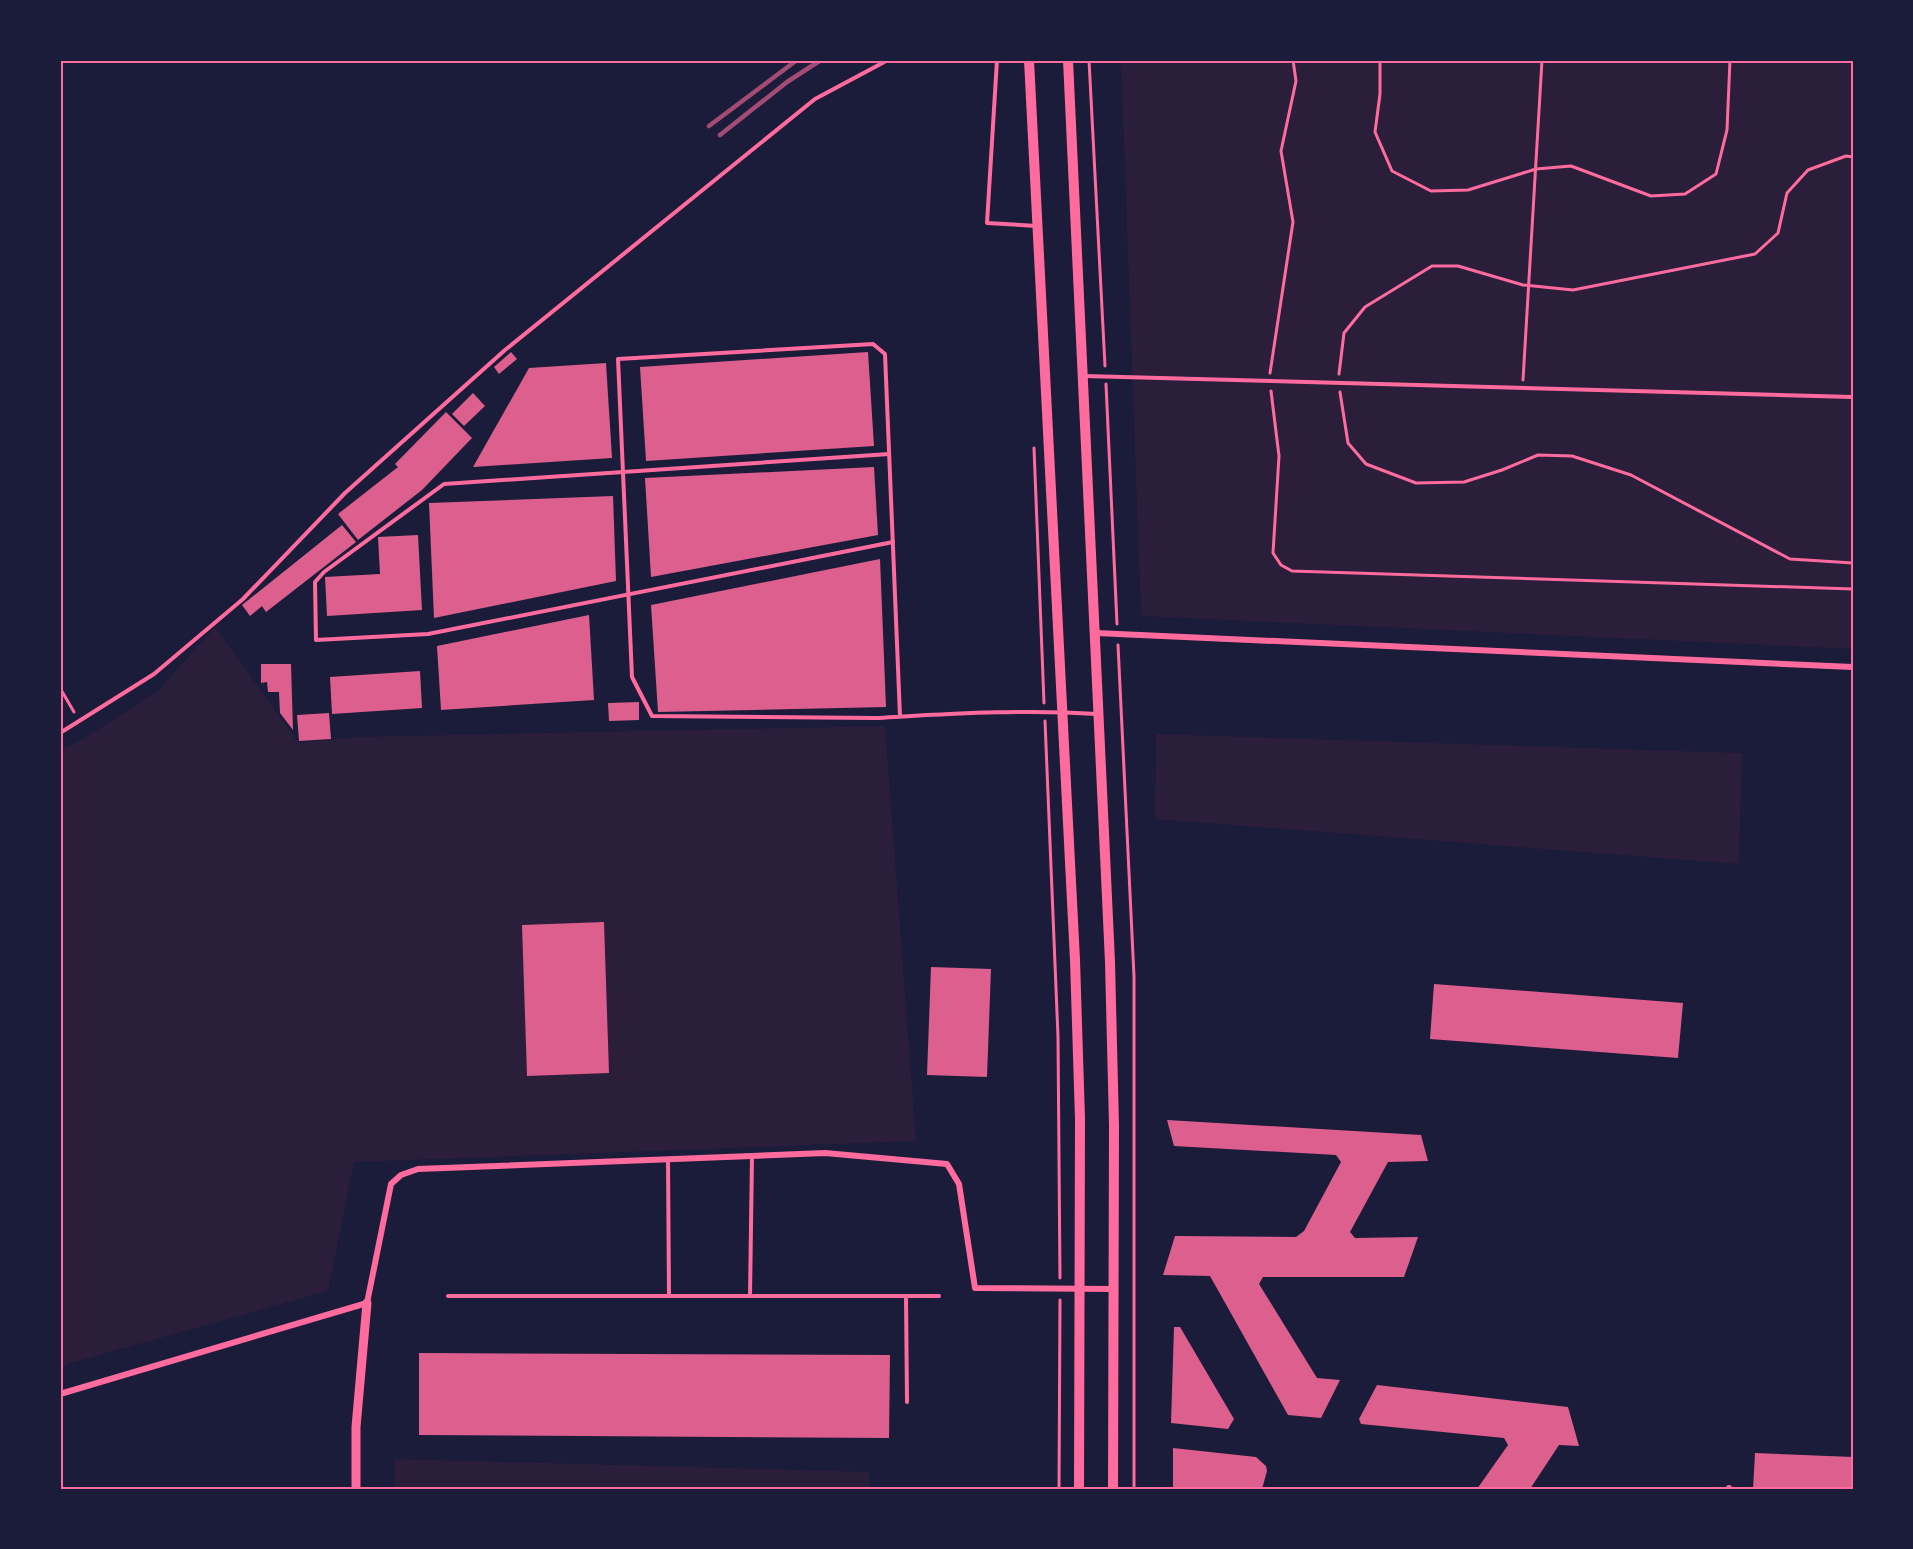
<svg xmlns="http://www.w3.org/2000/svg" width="1913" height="1549" viewBox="0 0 1913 1549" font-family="Lato,sans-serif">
<rect width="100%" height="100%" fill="#1b1b3a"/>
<g fill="#2a1e3b">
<path d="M1121 60H1853V649L1141 616Z"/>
<path d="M215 627 299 743 356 737 885 726 916 1141 354 1162 328 1291 60 1366V750L80 741 158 691Z"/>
<path d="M1156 734 1742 753 1739 864 1155 819Z"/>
<path d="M395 1459 869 1472V1489H395Z"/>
</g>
<g fill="#dd5f8e">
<path d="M511 352 517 359 499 374 494 367Z"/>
<path d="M868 352 874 446 646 461 640 367Z"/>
<path d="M606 363 612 458 473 467 529 368Z"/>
<path d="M473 393 485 406 464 426 452 414Z"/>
<path d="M446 412 472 438 422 490 358 540 338 514 398 467 395 464Z"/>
<path d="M874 467 878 535 651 577 645 478Z"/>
<path d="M613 496 616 581 434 618 429 503Z"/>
<path d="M342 525 356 542 266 612 262 606 250 616 242 605Z"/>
<path d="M418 535 422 610 327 616 325 577 380 574 378 537Z"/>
<path d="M880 559 886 707 658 712 651 605Z"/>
<path d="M589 615 594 700 441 710 437 646Z"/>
<path d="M261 664H291L293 730 280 713 279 692H268L267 682 261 683Z"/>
<path d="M420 671 422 708 332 714 330 677Z"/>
<path d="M639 702V720L609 721 608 703Z"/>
<path d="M329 713 331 739 299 741 297 715Z"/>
<path d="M604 922 609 1073 527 1076 522 925Z"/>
<path d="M931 967 991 969 987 1077 927 1075Z"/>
<path d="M1434 984 1683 1003 1678 1058 1430 1039Z"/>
<path d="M1167 1120 1421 1135 1428 1161 1388 1162 1350 1232 1355 1238 1418 1237 1404 1277H1263L1259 1284 1317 1378 1340 1380 1321 1418 1288 1415 1210 1276 1163 1275 1175 1236 1296 1237 1304 1231 1341 1162 1336 1155 1174 1146Z"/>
<path d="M1174 1327H1180L1234 1419 1228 1429 1171 1423Z"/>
<path d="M419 1353 890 1355 889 1438 419 1435Z"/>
<path d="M1377 1385 1568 1407 1579 1446 1559 1445 1530 1489H1477L1508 1445 1504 1438 1361 1424 1359 1419Z"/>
<path d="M1173 1448 1256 1457 1266 1466 1267 1471 1262 1489H1173Z"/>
<path d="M1755 1453 1853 1457V1489H1753Z"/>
</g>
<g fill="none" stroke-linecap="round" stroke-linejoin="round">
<g stroke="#ff6b9d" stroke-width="3">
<path d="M1089 60 1105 366"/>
<path d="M1380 60V94L1375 132 1392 171 1431 191 1468 190 1536 169 1571 166 1651 196 1685 194 1716 174 1727 130 1730 60"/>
<path d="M1270 373 1293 222 1281 151 1296 81 1293 60"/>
<path d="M1339 374 1344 333 1365 307 1432 266H1458L1523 285 1573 290 1755 254 1778 233 1787 193 1808 170 1846 156 1853 157"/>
<path d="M1523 380 1542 60"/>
<path d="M1106 384 1117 624"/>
<path d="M1271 391 1279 456 1273 553 1281 565 1292 571 1853 589"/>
<path d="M1340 392 1348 443 1366 464 1416 483 1464 482 1502 470 1538 455 1572 456 1631 475 1790 559 1853 563"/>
<path d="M1034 448 1044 703"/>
<path d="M1118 645 1134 976V1489"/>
<path d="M60 688 74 712"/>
<path d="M1045 721 1058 1037 1060 1278"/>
<path d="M1059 1489 1060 1300"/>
</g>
<g stroke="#ff6b9d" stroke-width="4">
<path d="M997 60 987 223 1037 226"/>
<path d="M1085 376 1853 397"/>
<path d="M889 454 444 484 324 572 315 582 316 640 428 634 893 542"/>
<path d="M900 716 885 354 873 344 618 359 632 677 652 716 875 718C949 714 1023 709 1097 714"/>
<path d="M60 733 154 674 243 599 345 493 505 350 815 99 888 60"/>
<path d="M668 1160 669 1296"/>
<path d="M448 1296H939"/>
<path d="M750 1296 752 1156"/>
<path d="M906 1296 907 1402"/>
</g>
<g stroke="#ff6b9d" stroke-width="6">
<path d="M1096 633 1853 667"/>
<path d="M60 1394 367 1303 391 1184 401 1175 418 1169 825 1153 947 1164 959 1184 975 1288 1113 1289"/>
<path d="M1729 1489V1488"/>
</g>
<path stroke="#ff6b9d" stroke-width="9" d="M356 1489V1427L367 1303"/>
<g stroke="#ff6b9d" stroke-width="10">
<path d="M1029 60 1075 960 1080 1119 1079 1489"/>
<path d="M1068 60 1110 962 1114 1126 1113 1489"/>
</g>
<g stroke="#a44b75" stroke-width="4.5">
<path d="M709 126 797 60"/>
<path d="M720 135 787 82 821 60"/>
</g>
</g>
<rect width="1913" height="1549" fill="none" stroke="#1b1b3a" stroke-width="123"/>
<rect x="62" y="62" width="1790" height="1426" fill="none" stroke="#ff6b9d" stroke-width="2"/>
</svg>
